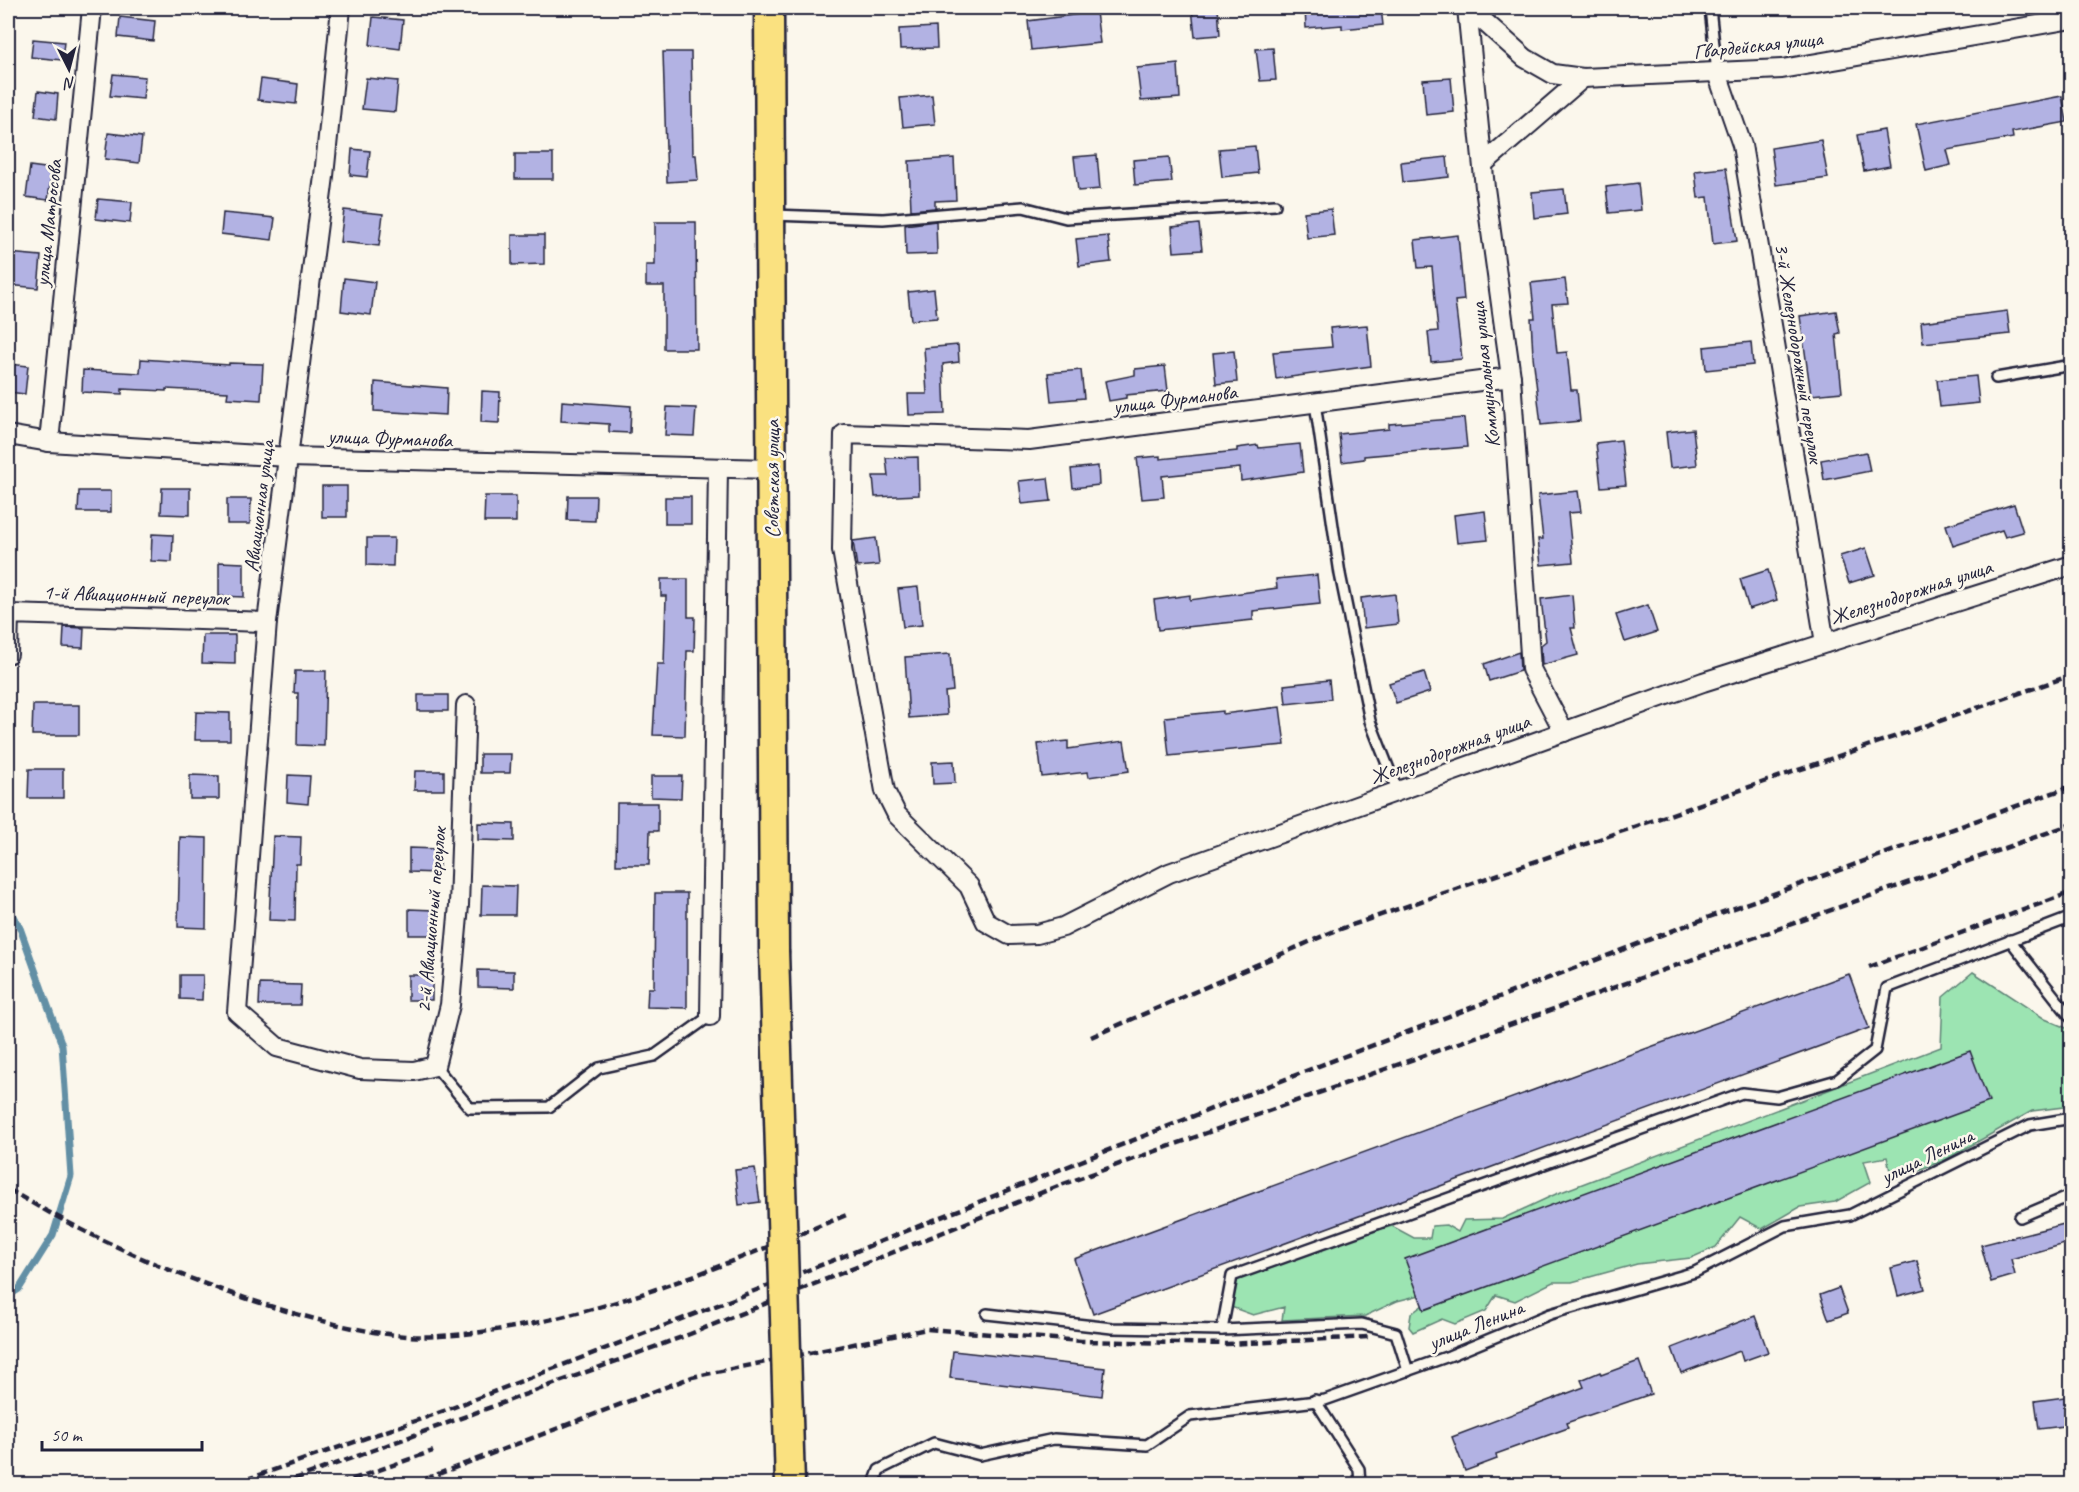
<svg xmlns="http://www.w3.org/2000/svg" width="2079" height="1492" viewBox="0 0 2079 1492" font-family="Caveat,sans-serif">
<rect width="100%" height="100%" fill="#fbf7ec"/>
<filter id="ink" filterUnits="userSpaceOnUse"><feTurbulence type="fractalNoise" baseFrequency=".0167" numOctaves="2"/><feDisplacementMap in="SourceGraphic" scale="12" xChannelSelector="R" yChannelSelector="G"/><feConvolveMatrix kernelMatrix="1 2 1 2 8 2 1 2 1" color-interpolation-filters="sRGB"/></filter>
<g filter="url(#ink)">
<path fill="#e5e2e9" d="M516 1475 518 1484H473Z"/>
<path fill="#9ce4b2" stroke="#5f8376" stroke-width="1.5" d="M1973 972 2045 1019 2071 1030V1106L2032 1111 1945 1160 1892 1180 1887 1157 1864 1161 1871 1182 1835 1202 1800 1207 1762 1229 1740 1217 1716 1247 1691 1258 1637 1264 1572 1282H1553L1515 1301 1496 1295 1486 1311 1455 1324 1442 1319 1413 1332 1409 1327 1411 1314 1427 1302 1424 1294 1397 1301 1365 1316 1282 1320 1284 1307 1253 1315 1231 1307 1235 1273 1392 1226 1414 1238H1430L1432 1226 1446 1225 1458 1232 1464 1220 1502 1219 1556 1194 1941 1047 1943 997Z"/>
<g fill="none" stroke-linecap="round" stroke-linejoin="round">
<path stroke="#628fa5" stroke-width="7" d="M8 908 20 928 62 1045 71 1176 53 1235 19 1289 8 1296"/>
</g>
<g fill="#b2b2e3" stroke="#22223b" stroke-width="1.5">
<path d="M1192 8H1218L1220 35 1195 37Z"/>
<path d="M1305 8H1381L1383 25 1342 29V25L1306 28Z"/>
<path d="M1096 12 1100 43 1031 50 1028 21Z"/>
<path d="M120 17 155 21 153 41 118 37Z"/>
<path d="M373 17 403 20 400 49 370 45Z"/>
<path d="M936 27 937 48 900 49 899 29Z"/>
<path d="M33 39 64 42 62 60 31 57Z"/>
<path d="M1273 48 1276 80 1260 81 1256 49Z"/>
<path d="M663 52H691L693 155H696L698 180 667 182Z"/>
<path d="M1178 64 1180 98 1141 101 1137 68Z"/>
<path d="M113 74 145 77 143 99 110 96Z"/>
<path d="M366 78 398 81 395 112 362 109Z"/>
<path d="M1451 78 1454 112 1426 115 1423 80Z"/>
<path d="M261 79 298 84 296 104 258 100Z"/>
<path d="M38 91 58 94 56 119 35 116Z"/>
<path d="M932 95 935 124 903 127 900 98Z"/>
<path d="M2062 96 2067 122 2012 132 2013 138 1947 150 1951 165 1926 171 1916 124Z"/>
<path d="M1884 130 1890 166 1864 171 1857 135Z"/>
<path d="M108 133 142 137 139 163 105 159Z"/>
<path d="M1821 140 1828 178 1776 185 1771 148Z"/>
<path d="M1255 146 1258 173 1222 177 1219 149Z"/>
<path d="M352 149 370 151 367 177 350 175Z"/>
<rect x="515" y="154" width="38" height="25"/>
<path d="M1097 155 1100 189 1078 191 1074 157Z"/>
<path d="M1169 157 1172 182 1135 185 1133 160Z"/>
<path d="M1447 157 1449 177 1403 182 1401 162Z"/>
<path d="M954 158 956 200 935 201V208L911 210 909 161Z"/>
<path d="M30 166 52 169 48 200 26 197Z"/>
<path d="M1726 168 1737 241 1713 244 1708 197 1698 198 1695 171Z"/>
<path d="M1638 183 1641 210 1609 213 1606 187Z"/>
<path d="M1564 189 1567 214 1534 218 1532 192Z"/>
<path d="M98 199 132 202 130 223 96 219Z"/>
<path d="M1331 209 1334 235 1307 238 1304 212Z"/>
<path d="M344 210 383 214 379 246 340 242Z"/>
<path d="M223 213 275 218 272 240 221 234Z"/>
<path d="M936 221 937 254 906 255 905 225Z"/>
<path d="M655 222H696L697 349H664V286H646V265H655Z"/>
<path d="M1199 224 1202 250 1174 252 1172 227Z"/>
<path d="M512 235H544V264L512 265Z"/>
<path d="M1458 235 1464 300 1455 301 1462 359 1431 362 1428 332 1438 331 1432 267 1418 268 1415 240Z"/>
<path d="M1108 236 1111 262 1079 266 1076 239Z"/>
<path d="M8 253 41 256 38 288 8 285Z"/>
<path d="M344 278 375 282 371 315 341 311Z"/>
<path d="M1565 279 1568 303 1552 304 1557 353 1567 352 1571 390H1577L1580 421 1541 425 1533 356 1531 318H1535L1531 283Z"/>
<path d="M934 289 937 318 911 320 908 292Z"/>
<path d="M1836 311 1840 333 1836 334 1842 392 1811 395 1800 316Z"/>
<path d="M2007 311 2010 334 1923 343 1921 322Z"/>
<path d="M1367 325 1371 366 1276 379 1273 352 1332 347 1330 328Z"/>
<path d="M1751 342 1753 365 1706 370 1704 347Z"/>
<path d="M958 345 959 362 943 364 945 414 909 415 908 394H927L924 348Z"/>
<path d="M1234 351 1237 382 1216 384 1213 353Z"/>
<path d="M141 359 229 365V363L263 364 261 400 227 398 228 392 166 389V391L122 389V394L82 392 83 370 140 373Z"/>
<path d="M8 364 28 366 25 394 8 392Z"/>
<path d="M1165 366 1168 391 1126 395V398L1109 401 1105 381 1135 375V369Z"/>
<path d="M1081 370 1084 398 1051 401 1048 373Z"/>
<path d="M1976 376 1979 403 1940 407 1937 380Z"/>
<path d="M375 382 447 388 446 415 374 411Z"/>
<path d="M482 391 500 392 499 423 481 422Z"/>
<path d="M562 401 631 406 630 433 609 432V424L561 421Z"/>
<path d="M667 407 696 408 694 436 665 435Z"/>
<path d="M1464 418 1467 447 1364 456V459L1342 462 1339 434 1389 429V424Z"/>
<path d="M1693 429 1697 465 1670 468 1666 432Z"/>
<path d="M1621 440 1626 485 1601 487 1596 443Z"/>
<path d="M1300 444 1303 472 1241 481 1240 468 1162 476 1164 497 1142 499 1137 458 1160 456V459L1237 451V448L1258 445 1259 448Z"/>
<path d="M1866 452 1870 471 1824 480 1821 460Z"/>
<path d="M918 457 919 495 875 497 873 476H888L886 458Z"/>
<path d="M1098 466 1099 485 1073 488 1071 469Z"/>
<path d="M1048 478 1051 501 1022 504 1019 481Z"/>
<rect x="322" y="486" width="25" height="31"/>
<path d="M162 488H190V515L161 514Z"/>
<path d="M79 491H111V512H78Z"/>
<path d="M1578 491 1581 512 1568 513 1573 562 1541 565 1538 539H1543L1538 495Z"/>
<path d="M485 496H516V522H484Z"/>
<path d="M568 496H596L595 521 567 520Z"/>
<rect x="665" y="497" width="26" height="27"/>
<path d="M227 499H251L250 524H227Z"/>
<path d="M2014 504 2023 532 2005 537 2002 530 1953 546 1946 525Z"/>
<path d="M1485 511 1488 540 1457 543 1454 515Z"/>
<path d="M152 534 173 535 172 562 151 561Z"/>
<path d="M367 538H394L393 566 367 565Z"/>
<path d="M876 538 879 565 857 567 853 541Z"/>
<path d="M1866 548 1875 575 1849 583 1840 556Z"/>
<path d="M219 562 244 563V597L219 596Z"/>
<path d="M1768 570 1777 600 1749 609 1740 579Z"/>
<path d="M1317 575 1320 604 1253 611V620L1158 630 1154 600 1190 595V600L1277 588 1276 579Z"/>
<path d="M661 579H688V617H695L694 651H687L685 736 653 735 657 664H664L666 596H661Z"/>
<path d="M918 587 922 625 903 627 898 589Z"/>
<path d="M1395 594 1398 624 1364 628 1361 598Z"/>
<path d="M1572 595 1575 628H1571L1578 655 1542 665 1541 645 1546 641 1541 599Z"/>
<path d="M1648 605 1657 632 1625 642 1616 615Z"/>
<path d="M64 627 84 628 83 648 63 647Z"/>
<path d="M203 635H235V664L202 663Z"/>
<path d="M1519 652 1520 671 1489 681 1484 664Z"/>
<path d="M950 654 953 691 945 692 947 715 909 718 905 657Z"/>
<path d="M295 671H326L324 746 297 745 298 693H294Z"/>
<path d="M1424 672 1430 692 1396 703 1389 683Z"/>
<path d="M1329 680 1331 699 1286 704 1284 685Z"/>
<rect x="418" y="695" width="30" height="16"/>
<path d="M33 705H79V735H32Z"/>
<path d="M1280 707 1285 745 1169 756 1165 717 1223 711V714Z"/>
<path d="M196 712 230 713V740H195Z"/>
<path d="M1068 741V749L1124 741 1129 771 1089 777 1088 772 1042 777 1038 744Z"/>
<path d="M480 754H511L510 773H480Z"/>
<path d="M954 761 955 783 933 784 932 762Z"/>
<path d="M29 769H63V798H28Z"/>
<path d="M415 771H444V790H414Z"/>
<path d="M190 775 219 776V799H190Z"/>
<path d="M288 775 310 776 308 804 287 802Z"/>
<path d="M651 776H682L681 798 651 797Z"/>
<path d="M617 803H658V831H650L649 865H616Z"/>
<path d="M478 823 514 824V841L478 840Z"/>
<path d="M273 836 301 837 300 864H296L295 921 269 920Z"/>
<path d="M180 837 207 838 206 928 178 927Z"/>
<path d="M409 848 439 849V873L409 872Z"/>
<path d="M482 885 516 886 515 915H481Z"/>
<path d="M655 893H687V1008L647 1007 648 988H654Z"/>
<path d="M409 909 434 910 433 935H409Z"/>
<path d="M478 970 514 971V988L478 987Z"/>
<path d="M1849 974 1869 1028 1093 1314 1074 1259Z"/>
<path d="M180 975H203L202 1000 180 999Z"/>
<rect x="408" y="975" width="24" height="25"/>
<path d="M260 984 301 985 300 1005H259Z"/>
<path d="M1970 1051 1989 1102 1424 1310 1405 1259Z"/>
<path d="M755 1168 760 1202 739 1205 735 1170Z"/>
<path d="M2072 1222V1242L2011 1259 2015 1275 1991 1282 1981 1245Z"/>
<path d="M1917 1261 1925 1289 1898 1296 1891 1268Z"/>
<path d="M1839 1288 1848 1313 1829 1320 1820 1295Z"/>
<path d="M1755 1316 1768 1352 1743 1361 1740 1351 1681 1373 1672 1348Z"/>
<path d="M953 1351 1105 1368 1102 1396 950 1378Z"/>
<path d="M1639 1361 1651 1394 1566 1423 1568 1428 1496 1454 1497 1459 1465 1471 1452 1437 1584 1387 1581 1380 1600 1372 1601 1375Z"/>
<path d="M2072 1396V1425L2039 1429 2035 1401Z"/>
</g>
<g fill="none" stroke-linecap="round" stroke-linejoin="round">
<defs>
<g id="service">
<path d="M1710 8 1717 73"/>
<path d="M2047 8 2051 23"/>
<path d="M773 215 883 219 1023 207 1066 218 1275 205"/>
<path d="M1996 378 2072 365"/>
<path d="M1315 403 1340 574 1370 721 1398 792"/>
<path d="M2010 940 2072 1019"/>
<path d="M435 1066 470 1108 549 1107 599 1068 654 1056 710 1016"/>
<path d="M2020 1217 2072 1195"/>
<path d="M987 1314 1112 1328 1222 1330 1362 1324 1396 1333 1408 1371"/>
<path d="M1222 1330 1232 1276 1742 1093 1777 1097 1837 1080 1875 1050 1887 988 2072 917"/>
<path d="M1315 1400 1359 1469 1360 1484"/>
<path d="M874 1484 879 1470 934 1443 980 1455 1054 1439 1147 1445 1190 1416 1325 1400 1449 1356 1550 1314 1695 1272 1785 1226 1850 1215 2030 1125 2072 1118"/>
</g>
<g id="minor">
<path d="M341 8 324 176 267 622 237 1012 277 1047 360 1069 414 1071 435 1066 450 1005 459 905 466 705"/>
<path d="M1467 8 1485 188 1511 377 1531 669 1564 732"/>
<path d="M1469 8 1525 58 1553 74 1583 78 1782 69 2072 19"/>
<path d="M1717 73 1742 145 1825 643"/>
<path d="M1483 164 1583 78"/>
<path d="M1511 377 1029 440 844 434 842 550 885 791 897 815 969 886 986 922 1009 935 1037 934 1063 927 1169 873 1703 682 2072 565"/>
<path d="M8 435 49 442 289 457 772 469"/>
<path d="M49 442 92 8"/>
<path d="M8 654 9 614 267 622"/>
<path d="M710 1016 718 468"/>
</g>
<path id="primary" d="M769 8 774 951"/>
</defs>
<use href="#service" stroke="#22223b" stroke-width="14"/>
<use href="#minor" stroke="#22223b" stroke-width="22"/>
<use href="#primary" stroke="#22223b" stroke-width="33"/>
<use href="#service" stroke="#fbf7ec" stroke-width="9"/>
<use href="#minor" stroke="#fbf7ec" stroke-width="18"/>
<use href="#primary" stroke="#fae180" stroke-width="28"/>
<g stroke="#22223b" stroke-width="4.5" stroke-dasharray="9 4.5" stroke-linecap="butt">
<path d="M1869 967 2072 892"/>
<path d="M1091 1037 1332 932 2072 675"/>
<path d="M8 1189C104 1246 206 1290 315 1319 354 1329 398 1339 440 1336 584 1327 717 1267 849 1214"/>
<path d="M233 1484 444 1411 834 1260 1316 1067 1690 924 2072 786"/>
<path d="M281 1484 690 1334 1058 1186 2072 824"/>
<path d="M339 1484 433 1451"/>
<path d="M412 1484 692 1377 927 1329 1081 1341 1227 1344 1369 1337"/>
</g>
<defs>
<path id="primary-bridge" d="M774 951 790 1484"/>
</defs>
<use href="#primary-bridge" stroke="#22223b" stroke-width="33" stroke-linecap="butt"/>
<use href="#primary-bridge" stroke="#fae180" stroke-width="28"/>
</g>
</g>
<g text-anchor="middle" dominant-baseline="central" stroke-width="5" stroke-linejoin="round" paint-order="stroke">
<g font-size="21" fill="#22223b" stroke="#fbf7ec">
<text transform="translate(1758 45) rotate(-6)">Гвардейская улица</text>
<text transform="translate(48 223) rotate(-84)">улица Матросова</text>
<text transform="translate(1799 353) rotate(81)">3-й Железнодорожный переулок</text>
<text transform="translate(1485 375) rotate(-96)">Коммунальная улица</text>
<text transform="translate(1175 399) rotate(-7)">улица Фурманова</text>
<text transform="translate(390 438) rotate(2)">улица Фурманова</text>
<text transform="translate(772 479) rotate(-90)">Советская улица</text>
<text transform="translate(259 506) rotate(-83)">Авиационная улица</text>
<text transform="translate(1911 592) rotate(-18)">Железнодорожная улица</text>
<text transform="translate(136 595) rotate(2)">1-й Авиационный переулок</text>
<text transform="translate(1450 749) rotate(-20)">Железнодорожная улица</text>
<text transform="translate(431 920) rotate(-85)">2-й Авиационный переулок</text>
<text transform="translate(1927 1156) rotate(-26)">улица Ленина</text>
<text transform="translate(1476 1325) rotate(-22)">улица Ленина</text>
</g>
</g>
<rect width="2079" height="1492" fill="none" stroke="#fbf7ec" stroke-width="30"/>
<rect x="15" y="15" width="2049" height="1462" fill="none" stroke="#22223b" stroke-width="2" filter="url(#ink)"/>
<g transform="translate(69 69) rotate(174)" stroke="#fbf7ec" stroke-width="4.5" paint-order="stroke">
<path d="M0-4.5L10 22L0 15L-10 22Z" fill="#22223b"/>
<text y="-9" font-size="16" font-weight="bold" text-anchor="middle" fill="#22223b">N</text>
</g>
<path d="M42 1441v9h160v-9" fill="none" stroke="#22223b" stroke-width="3"/>
<text x="51" y="1441" font-size="18" fill="#22223b" stroke="#fbf7ec" stroke-width="4.5" paint-order="stroke">50 m</text>
</svg>
